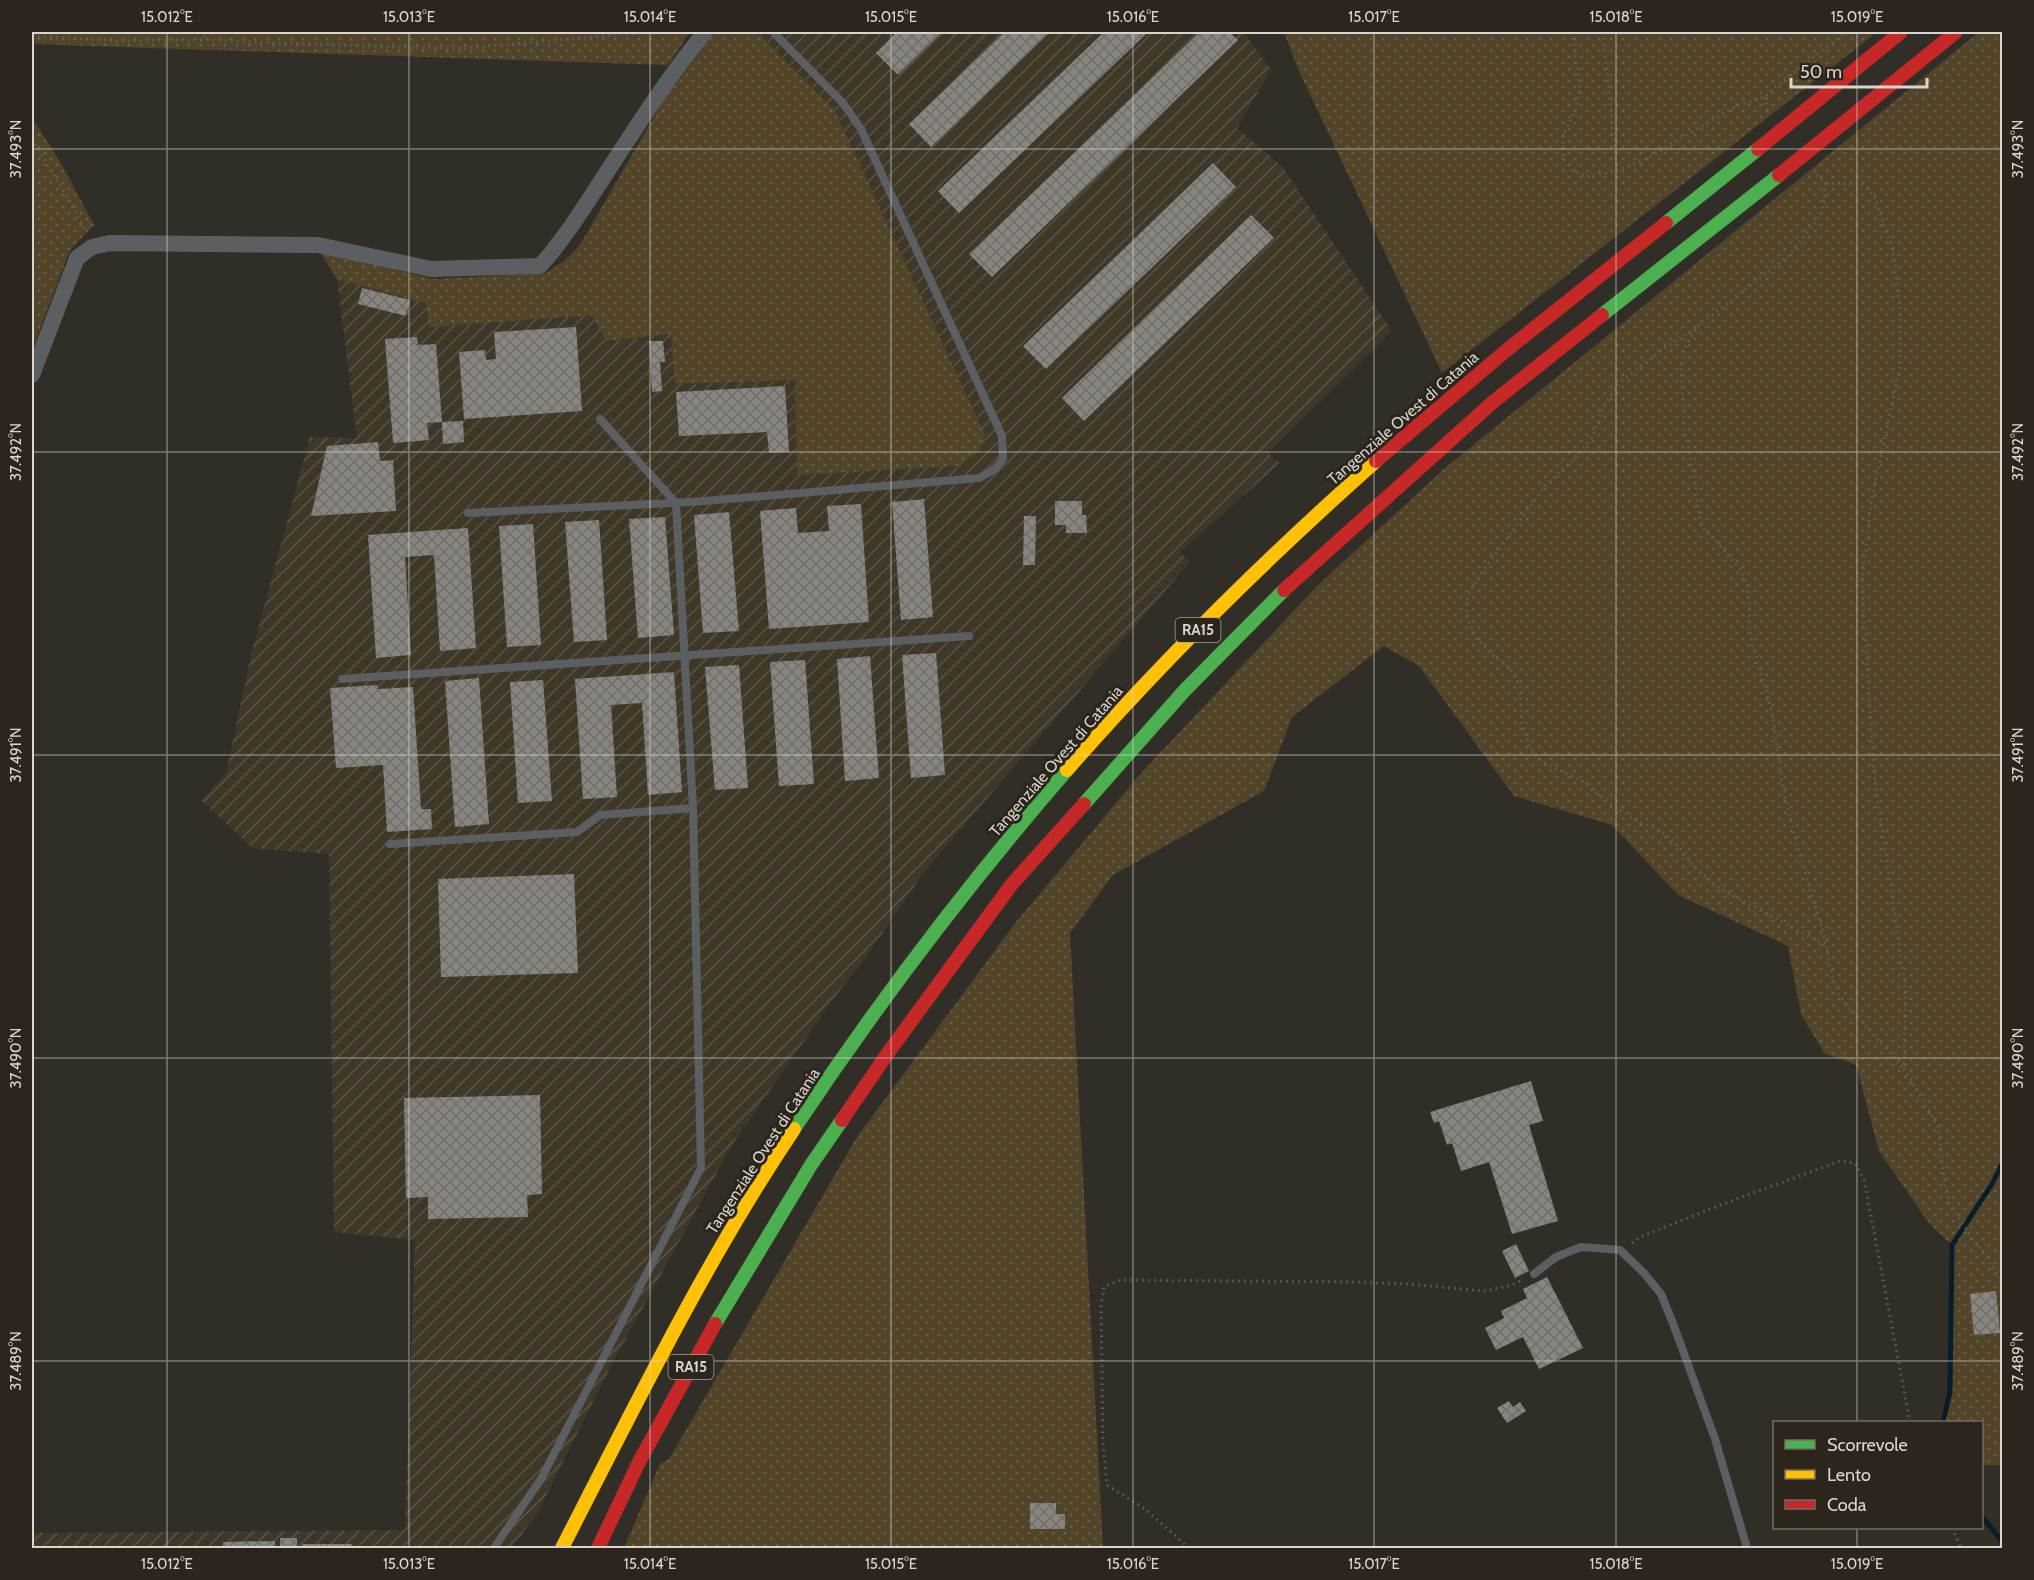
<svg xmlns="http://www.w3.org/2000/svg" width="2034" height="1580" viewBox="0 0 2034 1580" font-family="Cabin,sans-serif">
<defs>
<pattern id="industrial-furrows" width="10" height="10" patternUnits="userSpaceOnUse" patternTransform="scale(1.5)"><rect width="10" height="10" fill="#3f3828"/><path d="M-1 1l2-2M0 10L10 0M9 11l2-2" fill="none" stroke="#5a5446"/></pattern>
<pattern id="green-dots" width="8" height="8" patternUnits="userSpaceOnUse" patternTransform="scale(1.5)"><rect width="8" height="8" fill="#524428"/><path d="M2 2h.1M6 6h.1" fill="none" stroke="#6a5e46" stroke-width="1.8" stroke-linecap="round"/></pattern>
<pattern id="building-cross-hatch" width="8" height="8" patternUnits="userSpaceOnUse" patternTransform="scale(1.5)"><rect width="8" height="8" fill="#888580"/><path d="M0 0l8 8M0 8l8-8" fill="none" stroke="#6f6d69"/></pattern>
</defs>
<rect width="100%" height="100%" fill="#312e28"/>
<path fill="url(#industrial-furrows)" d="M757 32H1244L1271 70 1237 128 1282 166 1392 331 1268 453 1280 463 1180 552 1190 562 924 872 864 960 831 1002 732 1145 612 1364 538 1512 512 1548H32V1533L405 1530 415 1240 334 1232 329 854 252 848 201 800 226 773 251 655 310 437 357 438 337 279 427 303 429 327 592 315 607 341 671 334 675 384 795 380 798 475 979 452 985 435 835 111Z"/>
<g fill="url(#green-dots)">
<path d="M32 32H690L668 65 32 44Z"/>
<path d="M715 32H757L835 111 985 435 979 452 957 466 797 475 795 380 675 384 671 334 606 341 592 315 429 327 426 303 337 279 320 252 433 279 546 273 564 261 580 245 663 101Z"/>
<path d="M1284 32H1877L1442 373 1298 69Z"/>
<path d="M1979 32H2002V1465H1982V1422H1943L1950 1392 1952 1245 1928 1222 1879 1151 1856 1065 1824 1053 1801 1014 1788 946 1678 895 1612 825 1514 796 1419 666 1384 646 1292 717 1264 791 1113 875 1070 933 1103 1548H624L660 1464 669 1459 857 1137 1016 922 1143 771 1320 583 1444 469Z"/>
<path d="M32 117 63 167 94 225 70 250 32 350Z"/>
</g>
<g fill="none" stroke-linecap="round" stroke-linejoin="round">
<g stroke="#081d29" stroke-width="5">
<path d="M1943 1422 1950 1392 1952 1245 1992 1184 2002 1164"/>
<path d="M1982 1517 2002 1541"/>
</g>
</g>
<g fill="url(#building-cross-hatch)">
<path d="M897 32H942L898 75 876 53Z"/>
<path d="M1005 32H1050L931 147 909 124Z"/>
<path d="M1104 32H1148L959 213 938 191Z"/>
<path d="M1200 32H1229L1238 40 992 277 969 254Z"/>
<path d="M1213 163 1236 187 1046 369 1023 346Z"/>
<path d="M1251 215 1274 238 1084 421 1062 398Z"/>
<path d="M362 288 410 300 406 316 358 304Z"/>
<path d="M576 327 582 411 464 419 459 352 485 350 486 360 496 359 494 332Z"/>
<path d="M417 337 418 345 436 344 442 422 427 423 429 440 393 443 385 339Z"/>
<path d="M649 341H663L665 362H660L662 391 652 392Z"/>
<path d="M785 386 789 452 769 453 767 432 679 436 676 392Z"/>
<path d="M463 421 464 442 443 444 442 422Z"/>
<path d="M378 442 380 461 393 460 396 511 311 516 327 446Z"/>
<path d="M924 499 933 617 901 620 892 502Z"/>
<path d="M1055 501H1082V515H1086L1087 533H1066V525H1055Z"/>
<path d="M861 504 869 622 769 629 760 511 796 508 798 533 829 531 827 506Z"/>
<path d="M729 512 739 631 703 633 694 515Z"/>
<path d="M1024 516H1036L1035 565H1023Z"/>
<path d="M665 517 674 635 638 638 629 519Z"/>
<path d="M599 520 607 640 574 642 565 522Z"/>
<path d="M533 524 541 645 507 647 499 526Z"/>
<path d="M468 528 476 648 440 651 434 555 405 557 411 655 376 658 368 535Z"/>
<path d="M936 653 945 775 911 778 902 655Z"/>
<path d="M870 656 879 778 845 781 837 659Z"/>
<path d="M805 660 814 784 779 786 770 662Z"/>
<path d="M739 665 748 788 715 790 705 667Z"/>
<path d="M674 672 682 792 648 795 642 703 611 705 617 797 583 799 575 679Z"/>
<path d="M479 678 489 824 455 827 445 681Z"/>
<path d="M543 680 552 801 518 803 510 682Z"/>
<path d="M377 685 378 689 413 687 421 809H431L432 829 387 832 383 765 336 768 330 688Z"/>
<path d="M574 874 578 973 441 977 438 879Z"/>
<path d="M1531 1081 1543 1121 1529 1125 1558 1221 1512 1234 1489 1162 1461 1171 1452 1143 1447 1145 1439 1121 1434 1123 1430 1112Z"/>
<path d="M540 1095 542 1194 527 1195 528 1217 428 1219V1197L406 1198 404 1098Z"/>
<path d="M1516 1244 1529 1271 1515 1278 1502 1251Z"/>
<path d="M1547 1277 1583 1348 1539 1369 1523 1337 1496 1350 1485 1328 1504 1318 1501 1311 1527 1298 1523 1289Z"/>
<path d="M1996 1291 2000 1333 1974 1335 1970 1294Z"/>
<path d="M1509 1401 1513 1407 1520 1402 1526 1411 1507 1423 1497 1408Z"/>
<path d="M1030 1503H1056V1514H1065V1529H1030Z"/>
<rect x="280" y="1538" width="17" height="10"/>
<path d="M275 1541V1548H223V1542Z"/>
<rect x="302" y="1544" width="50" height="4"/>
</g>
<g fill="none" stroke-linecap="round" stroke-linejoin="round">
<g stroke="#5d6060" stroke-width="3" stroke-dasharray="1.5 4.5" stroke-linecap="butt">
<path d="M1572 32 1580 86 1575 112 1563 136V158L1572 170 1586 177 1617 170 1642 161 1736 106 1765 97 1776 86 1846 32"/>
<path d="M1603 32 1617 170"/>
<path d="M32 36 122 41 201 40 209 32"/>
<path d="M201 40 456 49 648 32"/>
<path d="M1765 97 1767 112"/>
<path d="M32 139 71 203 85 232"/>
<path d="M1817 175 1825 183 1861 184 1868 189 1874 196 1893 250 1900 309V366L1871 502 1862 581 1874 774 1906 992 1904 1069 1938 1127 1943 1172 1950 1206 2002 1280"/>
<path d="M1825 183V198L1821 215 1788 256 1697 327 1686 345 1681 366 1684 426 1696 487 1699 517 1703 528 1718 543 1741 571 1746 583 1750 607 1749 626 1751 639 1772 712 1783 788 1795 838 1827 946 1832 977 1841 998 1904 1069"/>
<path d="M1696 328 1659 352 1620 382 1603 408 1594 433 1582 451 1545 486 1477 579 1467 599V617L1475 636 1491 654 1510 668 1520 685 1522 722 1528 744 1538 758 1554 768 1582 781 1603 798 1630 817 1664 833 1680 848 1692 864 1719 888 1825 945"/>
<path d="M1632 1243 1640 1237 1723 1204 1840 1161 1855 1163 1864 1179 1910 1422"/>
<path d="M1952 1528 1961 1548"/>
<path d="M1189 1548 1145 1509 1107 1485 1103 1443 1101 1305 1104 1287 1120 1280 1351 1282 1407 1284 1484 1291 1512 1285 1524 1279"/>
</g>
<g stroke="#5b5f62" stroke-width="8">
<path d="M468 513 692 502 979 478 995 469 1003 459 1002 436 861 129 843 103 773 32"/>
<path d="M342 679 969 636"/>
<path d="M390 844 577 832 600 815 693 808"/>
<path d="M1534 1274 1556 1257 1581 1247 1620 1250 1644 1273 1661 1294 1674 1326 1715 1439 1747 1548"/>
<path d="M494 1548 541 1479 701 1168 693 808 676 503 600 419"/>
</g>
<path stroke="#5b5f62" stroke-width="16" d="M32 375 77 258 92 247 110 243 318 245 431 269 540 266C566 237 586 204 607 172 638 124 669 76 705 32"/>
<g stroke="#4caf50" stroke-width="14">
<path d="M1666 223 1758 149"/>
<path d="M1602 315 1779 175"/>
<path d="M1084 804 1185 690 1284 590"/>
<path d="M794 1129C877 1004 969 883 1067 770"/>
<path d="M715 1324 811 1165 842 1120"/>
</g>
<g stroke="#ffc107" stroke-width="14">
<path d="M1067 770C1163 660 1267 558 1376 461"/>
<path d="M562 1548C635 1406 705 1262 794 1129"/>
</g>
<g stroke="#c62828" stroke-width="14">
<path d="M1376 461 1508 349 1666 223"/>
<path d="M1284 590 1493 402 1602 315"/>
<path d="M842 1120 890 1050 1012 884 1084 804"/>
<path d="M598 1548 639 1462 715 1324"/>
</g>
<g stroke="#c62828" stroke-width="14">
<path d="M1758 149 1901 32"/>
<path d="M1779 175 1956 32"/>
</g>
</g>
<path fill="none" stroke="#d9d6cf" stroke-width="1.5" stroke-opacity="0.45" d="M167 32V1548M409 32V1548M650 32V1548M891 32V1548M1133 32V1548M1374 32V1548M1616 32V1548M1857 32V1422M32 149H2002M32 452H2002M32 755H2002M32 1058H2002M32 1361H2002M1857 1528V1548"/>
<g text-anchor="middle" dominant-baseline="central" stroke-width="6" stroke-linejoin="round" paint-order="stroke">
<g fill="#2b251b" stroke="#a5a199" stroke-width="1.5">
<rect x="1175.5" y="618" width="45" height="24" rx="4.5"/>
<rect x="668.5" y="1355" width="45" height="24" rx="4.5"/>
</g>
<g font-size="15" font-weight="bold" fill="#d9d6cf">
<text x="1198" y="630">RA15</text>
<text x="691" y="1367">RA15</text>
</g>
<g font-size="16" fill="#d9d6cf" stroke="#2b251b">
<text transform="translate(1403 418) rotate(-41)">Tangenziale Ovest di Catania</text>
<text transform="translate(1056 761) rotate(-49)">Tangenziale Ovest di Catania</text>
<text transform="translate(763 1151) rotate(-57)">Tangenziale Ovest di Catania</text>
</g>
</g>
<rect width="2034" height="1580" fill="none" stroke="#2b251b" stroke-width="66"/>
<rect x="1773" y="1421" width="210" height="108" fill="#2b251b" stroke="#716c63" stroke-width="1.5"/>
<rect x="1785" y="1440" width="30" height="9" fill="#4caf50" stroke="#716c63" stroke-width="1.5"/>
<text x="1827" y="1451" font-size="18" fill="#d9d6cf">Scorrevole</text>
<rect x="1785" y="1470" width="30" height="9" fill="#ffc107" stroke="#716c63" stroke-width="1.5"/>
<text x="1827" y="1481" font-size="18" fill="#d9d6cf">Lento</text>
<rect x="1785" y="1500" width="30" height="9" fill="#c62828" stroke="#716c63" stroke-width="1.5"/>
<text x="1827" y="1511" font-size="18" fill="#d9d6cf">Coda</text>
<path d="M1791 78v9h136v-9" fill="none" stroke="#d9d6cf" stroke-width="3"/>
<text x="1800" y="78" font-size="18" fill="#d9d6cf" stroke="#2b251b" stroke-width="4.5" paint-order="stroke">50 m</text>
<rect x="33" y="33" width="1968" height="1514" fill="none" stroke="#d9d6cf" stroke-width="2"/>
<g font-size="15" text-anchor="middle" fill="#d9d6cf">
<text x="167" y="22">15.012°E</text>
<text x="409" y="22">15.013°E</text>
<text x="650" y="22">15.014°E</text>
<text x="891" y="22">15.015°E</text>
<text x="1133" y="22">15.016°E</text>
<text x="1374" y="22">15.017°E</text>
<text x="1616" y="22">15.018°E</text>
<text x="1857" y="22">15.019°E</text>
<text transform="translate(16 149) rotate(-90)" y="5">37.493°N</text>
<text transform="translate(2018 149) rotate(-90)" y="5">37.493°N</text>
<text transform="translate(16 452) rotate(-90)" y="5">37.492°N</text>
<text transform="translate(2018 452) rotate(-90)" y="5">37.492°N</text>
<text transform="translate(16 755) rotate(-90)" y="5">37.491°N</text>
<text transform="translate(2018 755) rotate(-90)" y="5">37.491°N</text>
<text transform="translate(16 1058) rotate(-90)" y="5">37.490°N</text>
<text transform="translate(2018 1058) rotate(-90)" y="5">37.490°N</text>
<text transform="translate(16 1361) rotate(-90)" y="5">37.489°N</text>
<text transform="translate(2018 1361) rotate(-90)" y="5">37.489°N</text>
<text x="167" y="1569">15.012°E</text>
<text x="409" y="1569">15.013°E</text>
<text x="650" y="1569">15.014°E</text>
<text x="891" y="1569">15.015°E</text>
<text x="1133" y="1569">15.016°E</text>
<text x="1374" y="1569">15.017°E</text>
<text x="1616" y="1569">15.018°E</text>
<text x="1857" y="1569">15.019°E</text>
</g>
</svg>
